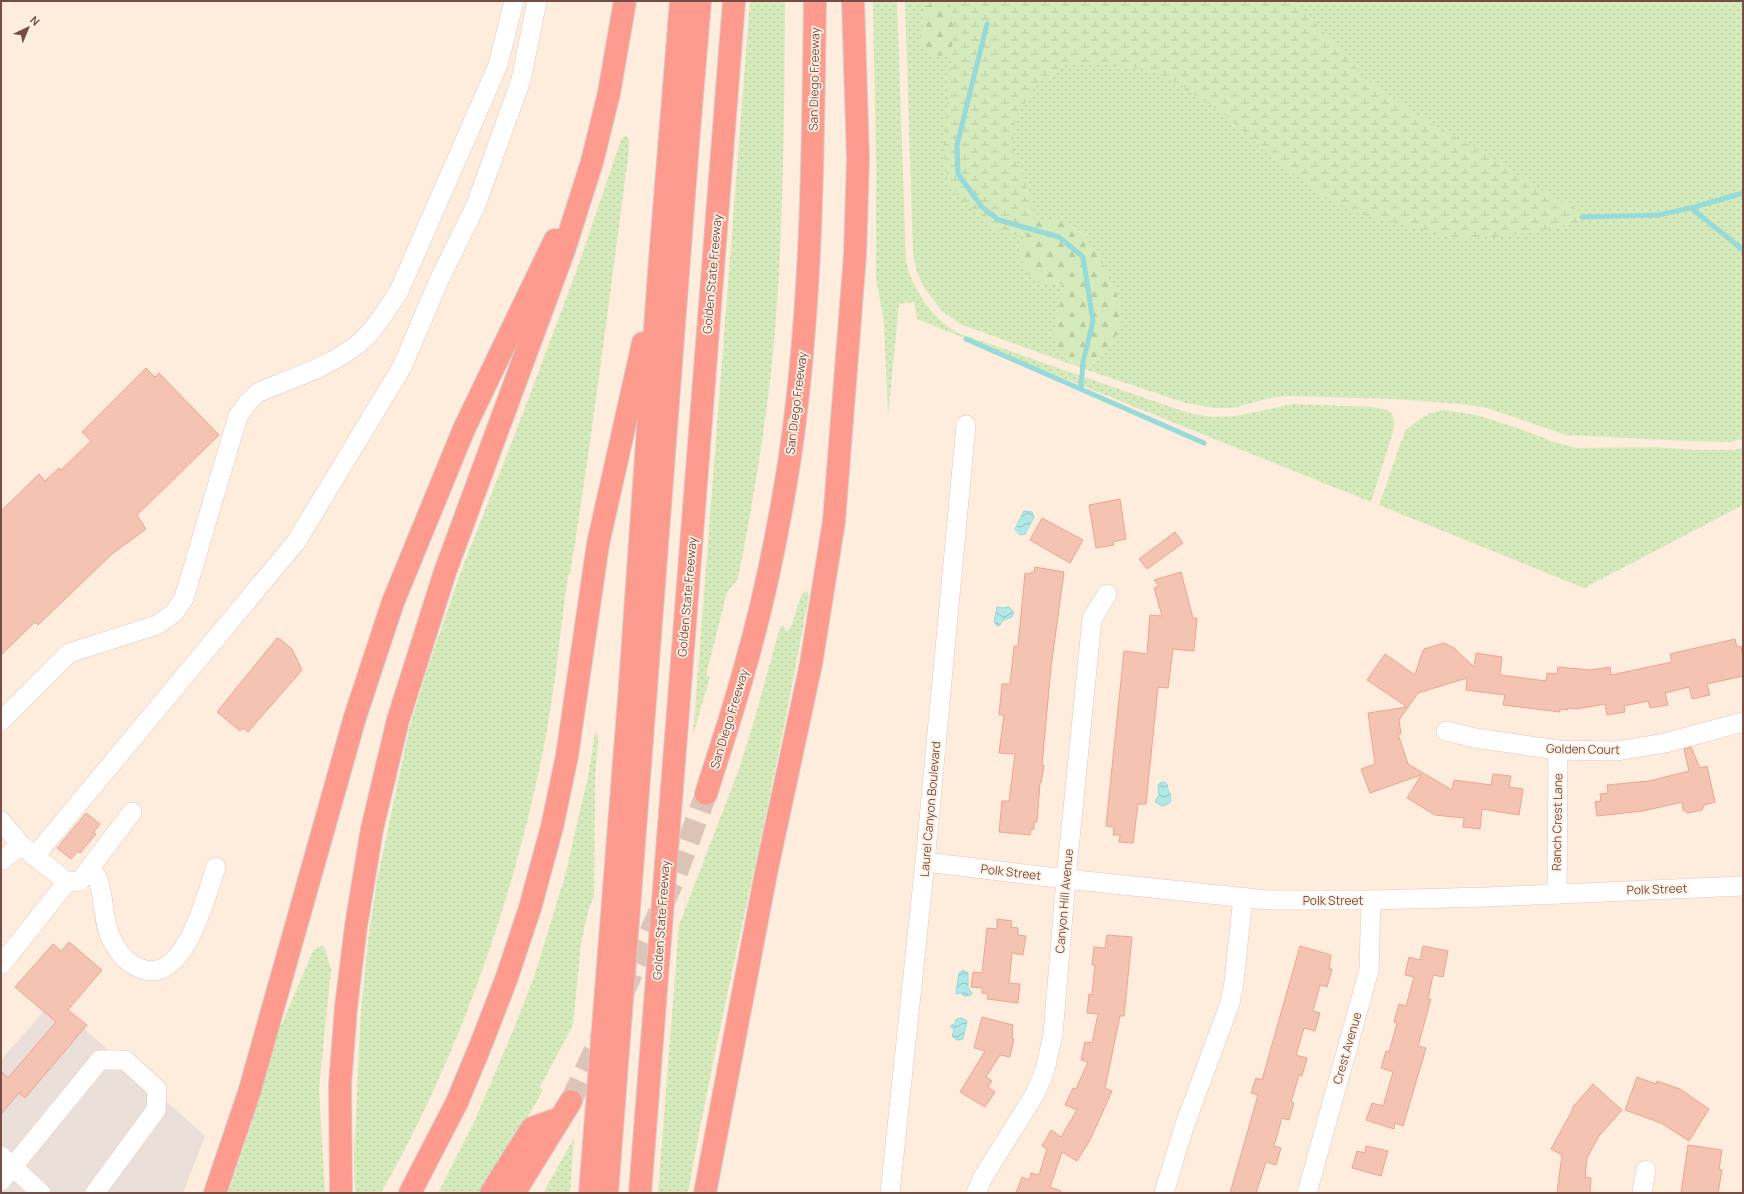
<svg xmlns="http://www.w3.org/2000/svg" width="1744" height="1194" viewBox="0 0 1744 1194" font-family="Manrope,sans-serif">
<defs>
<pattern id="grass-dots" width="8" height="8" patternUnits="userSpaceOnUse"><rect width="8" height="8" fill="#d6ebbb"/><path d="M2 2h.1M6 6h.1" fill="none" stroke="#bbcba2" stroke-width="1.8" stroke-linecap="round"/></pattern>
<pattern id="forest-firs" width="22" height="20" patternUnits="userSpaceOnUse"><rect width="22" height="20" fill="#d6ebbb"/><path d="M5 1l3.5 6h-7zM16 11l3.5 6h-7z" fill="#bbcba2"/></pattern>
<pattern id="wetland-marsh" width="20" height="14" patternUnits="userSpaceOnUse"><rect width="20" height="14" fill="#d6ebbb"/><path d="M1 5h8M5 5V1M11 12h8M15 12V8" fill="none" stroke="#bbcba2"/></pattern>
<pattern id="water-waves" width="16" height="10" patternUnits="userSpaceOnUse"><rect width="16" height="10" fill="#b1e8e8"/><path d="M0 5q4-4 8 0t8 0" fill="none" stroke="#95bebe"/></pattern>
</defs>
<rect width="100%" height="100%" fill="#feecdd"/>
<path fill="#ebdfda" d="M53 1001 205 1136 183 1193H1V1060Z"/>
<g fill="url(#grass-dots)">
<path d="M750 1H785C784 111 784 221 775 331 768 414 754 497 738 579L727 592 706 675 710 677 693 735Z"/>
<path d="M873 1H897L906 262C914 291 931 317 958 333L1188 413 1212 417 1236 416 1293 404 1373 407 1387 410 1392 414 1394 421 1393 432 1371 502 917 319 914 302 899 304 888 416 884 323 876 278V170Z"/>
<path d="M905 1H1743V439L1730 442 1687 441 1566 435 1487 408 1462 404 1393 399 1288 396 1270 398 1233 408H1214L1186 403 1087 370 1112 340 1120 304 1092 247 1083 234 1072 226 1028 235 1021 249 1022 261 1045 284H1062L1063 289 1054 333 1070 360 1076 366 960 324 943 312 924 288 916 269 913 254Z"/>
<path d="M624 136 629 138V150C610 292 593 433 570 574L568 575C560 632 555 690 544 746 513 902 459 1055 381 1193H355L354 1155 361 1011 368 940 377 881 409 729 426 673 460 574 517 429 576 272 621 140Z"/>
<path d="M1444 410 1476 415 1515 427 1554 442 1577 448 1652 447 1696 450H1734L1743 448V505L1584 588 1379 505 1405 431 1418 420 1431 413Z"/>
<path d="M805 591 808 592 809 595C796 666 782 738 767 809 740 937 711 1064 688 1193H658L679 925 739 769 754 721 780 627 783 625 786 631 790 630 801 596Z"/>
<path d="M595 732 598 736V743L595 776 594 896 588 911 581 943 573 1025 540 1087 543 1090 519 1132 481 1193H438L475 1120 515 1026 534 977 565 876 589 772Z"/>
<path d="M322 946 325 948 331 970 319 1088 325 1193H228L249 1132 277 1035 313 951 318 947Z"/>
<path d="M574 1138 570 1193H543Z"/>
</g>
<g fill="url(#forest-firs)">
<path d="M929 1H1060L961 57 930 55 922 46 920 34C928 22 915 14 930 4Z"/>
<path d="M1041 220C1057 220 1069 223 1081 233 1092 241 1118 292 1120 305 1122 313 1123 322 1120 329 1115 340 1095 360 1087 370L1076 366 1055 342 1054 333 1063 289 1062 284C1056 283 1049 285 1043 284 1030 280 1019 263 1021 249 1022 241 1031 229 1035 222Z"/>
</g>
<path fill="url(#wetland-marsh)" d="M949 1H1292L1307 14 1367 80 1424 119 1502 164 1536 187 1578 210 1582 217 1575 224 1510 236 1459 239 1360 214 1324 197 1273 158 1223 113 1177 83 1141 68 1109 65 1068 64 1037 84 1015 119 1013 151 1032 199 1034 219 1019 236 997 230 961 200 948 181 943 148 952 55 953 18Z"/>
<g fill="url(#water-waves)" stroke="#96dada">
<path d="M1024 511 1032 512 1034 517 1025 534 1020 535 1015 529Z"/>
<path d="M997 607 1003 608 1009 607 1014 612 1012 617 1003 620 1000 625 997 626 994 622Z"/>
<path d="M1164 782 1167 784 1168 790 1170 793 1171 801 1168 804 1162 806 1155 802 1159 795 1158 786 1160 783Z"/>
<path d="M963 970 968 973V988L972 993 971 995 964 996 961 993 957 994 956 992 959 973Z"/>
<path d="M962 1018 967 1021 963 1039 957 1040 952 1036 954 1030 950 1026 955 1024 956 1019Z"/>
</g>
<g fill="none" stroke-linecap="round" stroke-linejoin="round">
<g stroke="#96dada" stroke-width="5">
<path d="M987 24 957 145 958 174 982 207 999 220 1059 237 1083 257 1093 321 1083 362 1081 388"/>
<path d="M1691 208 1743 250"/>
<path d="M1582 217 1658 215 1691 208 1743 193"/>
<path d="M966 339 1204 443"/>
</g>
</g>
<g fill="#f5c3b2" stroke="#e9a692">
<path d="M146 368 155 377 159 373 219 435 137 515 146 529 112 554 38 625 35 622 1 655V511L39 474 45 481 59 468 61 470 91 441 82 432Z"/>
<path d="M1120 499 1126 539 1113 542 1114 545 1096 548 1089 505Z"/>
<path d="M1042 518 1083 540 1070 563 1030 540Z"/>
<path d="M1175 532 1183 543 1147 569 1139 559Z"/>
<path d="M1035 567 1064 572 1051 667 1042 765H1044L1041 783H1040L1037 822H1034V829H1031L1030 835 999 832 1002 801H1009L1015 754 999 753 1004 715H999L1002 684H1010L1014 646H1018L1025 573 1030 574 1031 572H1034Z"/>
<path d="M1181 572 1193 618H1197L1194 651 1173 649 1168 688 1158 687 1146 804H1138L1133 843 1119 842 1120 835H1113L1114 827 1106 826 1124 651 1147 654 1150 615 1162 616 1154 588 1159 586 1154 580Z"/>
<path d="M277 638 280 639 292 649 302 670 248 732 243 728 240 731 217 712Z"/>
<path d="M1735 639 1737 647 1741 646 1743 657V676L1707 684 1710 695 1692 699 1689 687 1665 693 1668 705 1650 708 1648 701 1624 706 1625 712 1607 715 1605 704 1577 709 1568 708V710L1560 709V712L1503 705 1505 695 1466 690 1467 678 1418 693 1399 720 1401 734H1398L1408 764 1452 790 1454 780 1491 785 1493 774 1511 776 1509 787 1523 789 1519 815 1482 809 1480 829 1463 827 1464 818 1435 815 1407 798 1421 775 1370 793 1361 769 1375 764 1368 713 1407 707 1367 680 1385 654 1415 675 1421 656 1424 649 1444 643 1454 648 1474 667 1476 653 1502 657 1500 675 1546 681 1547 673 1557 674 1558 667 1590 670 1610 667 1611 675 1672 662 1670 654Z"/>
<path d="M1691 747 1700 768 1707 766 1715 802 1704 805 1702 810 1688 813 1683 810 1682 802 1643 811 1597 816 1595 802 1601 801 1600 794 1608 793 1607 785 1649 781 1689 771 1684 749Z"/>
<path d="M86 813 100 824 93 833 96 834 80 853 78 851 71 859 57 848Z"/>
<path d="M997 919 1012 921 1011 927 1018 928V935L1026 936 1023 955 1012 953 1009 983 1020 984 1018 1003 987 999 988 994 982 993V988L971 987 973 972 982 973 987 928 997 929Z"/>
<path d="M1107 935 1132 937 1124 1016H1120L1105 1088 1112 1091 1090 1140 1077 1161 1062 1152 1050 1187 1061 1191V1193H1016L1022 1177 1029 1180 1031 1173 1039 1175 1047 1149 1042 1146 1051 1130 1061 1137 1077 1110 1065 1105 1073 1088 1076 1089 1088 1062 1081 1060 1085 1042 1092 1043 1098 1014 1087 1013 1089 994 1092 995 1095 965H1092L1094 947 1105 948Z"/>
<path d="M69 942 102 970 68 1010 87 1025 25 1098 19 1093 1 1114V1071L8 1078 56 1022 15 987 53 944 61 951Z"/>
<path d="M1300 946 1331 955 1329 969H1332L1327 987 1320 985 1313 1011 1320 1013 1315 1031 1304 1028 1296 1055 1307 1058 1302 1076 1299 1075 1291 1102 1294 1103 1289 1120 1282 1118 1274 1146 1281 1148 1276 1165 1266 1162 1256 1193H1230L1258 1095 1251 1093 1256 1078 1262 1080Z"/>
<path d="M1423 946 1448 951 1443 977 1433 975 1428 999H1431L1418 1046 1426 1048 1403 1126 1395 1123 1394 1129 1366 1120 1372 1103 1383 1106 1384 1103 1393 1072 1381 1068 1386 1051 1389 1052 1397 1023 1394 1022 1399 1004 1406 1006 1414 977 1405 975 1409 957 1420 960Z"/>
<path d="M982 1017 1013 1025 1012 1038 1014 1039 1010 1057 1000 1055 986 1077 992 1081 988 1087 995 1092 985 1107 960 1092 985 1051 974 1048Z"/>
<path d="M1637 1077 1656 1084 1657 1081 1680 1089 1709 1109 1689 1141 1661 1123 1625 1110Z"/>
<path d="M1593 1084 1622 1110 1599 1136 1587 1158 1585 1177 1591 1178 1590 1193H1557L1562 1155 1551 1149 1573 1109 1572 1108Z"/>
<path d="M1688 1145 1722 1150 1719 1169 1722 1170 1718 1193H1681Z"/>
<path d="M1366 1146 1388 1151 1381 1176 1352 1168 1357 1151 1365 1153Z"/>
</g>
<g fill="none" stroke-linecap="round" stroke-linejoin="round">
<g stroke="#dcc4b7" stroke-width="22" stroke-dasharray="22 11" stroke-linecap="butt">
<path d="M623 993 676 875 706 794"/>
<path d="M571 1101 602 1035"/>
</g>
<defs>
<g id="minor">
<path d="M1 721 69 653 157 625 174 613 184 598 238 416 250 400 259 392C292 378 330 367 358 344 375 330 387 309 399 291L498 65 514 1"/>
<path d="M1446 731 1475 738 1558 750 1617 751 1665 743 1743 722"/>
<path d="M1 821 21 845 67 882 80 881 132 812"/>
<path d="M34 857 296 542 402 367 440 278 476 205 521 80 537 1"/>
<path d="M1 861 21 845"/>
<path d="M925 862 1066 879 1267 900H1371L1487 897 1743 886"/>
<path d="M89 869C92 872 96 875 97 878 105 895 102 921 111 938 118 953 129 966 145 970 186 980 206 895 216 867"/>
<path d="M1557 894 1558 750"/>
<path d="M1 965 67 882"/>
<path d="M1 1156 41 1193"/>
<path d="M1 1181 100 1060H125L157 1089 156 1110 95 1193"/>
<path d="M890 1193 925 862 966 425"/>
<path d="M976 1193 983 1177 1035 1094 1045 1070 1053 1034 1066 879 1092 619 1107 594"/>
<path d="M1164 1193 1184 1127 1230 1003 1234 982 1243 897"/>
<path d="M1307 1193 1369 970 1371 900"/>
<path d="M1642 1193 1646 1170"/>
</g>
<g id="highway">
<path d="M706 794C719 752 734 709 745 667 765 598 779 527 790 457 812 307 813 153 815 1"/>
<path d="M215 1193 249 1093 355 717 393 602 464 429 555 240"/>
<path d="M341 1193 340 1084 346 1007 356 926 372 829 398 720 445 572 564 250 592 162 609 93 625 1"/>
<path d="M410 1193 457 1102 480 1047 507 977 530 908 552 827 567 756 598 544 643 343"/>
<path d="M491 1193 532 1128 560 1118"/>
<path d="M514 1193 571 1101"/>
<path d="M590 1193 629 699 659 272 681 1"/>
<path d="M607 1193 688 143 700 1"/>
<path d="M640 1193 734 1"/>
<path d="M705 1193 766 873 811 664 834 521 855 255 858 159 853 1"/>
</g>
</defs>
<use href="#minor" stroke="#e4c8bc" stroke-width="20"/>
<use href="#highway" stroke="#d8cdcb" stroke-width="24"/>
<use href="#minor" stroke="#fff" stroke-width="19"/>
<use href="#highway" stroke="#fd9b8e" stroke-width="22"/>
</g>
<g text-anchor="middle" dominant-baseline="central" stroke-width="3.5" stroke-linejoin="round" paint-order="stroke">
<g font-size="12" fill="#744e44" stroke="#fff1e4">
<text transform="translate(814 79) rotate(-89)">San Diego Freeway</text>
<text transform="translate(712 274) rotate(-85)">Golden State Freeway</text>
<text transform="translate(796 403) rotate(-83)">San Diego Freeway</text>
<text transform="translate(687 597) rotate(-85)">Golden State Freeway</text>
<text transform="translate(729 719) rotate(-73)">San Diego Freeway</text>
<text transform="translate(1583 749) rotate(1)">Golden Court</text>
<text transform="translate(930 809) rotate(-85)">Laurel Canyon Boulevard</text>
<text transform="translate(1557 822) rotate(-89)">Ranch Crest Lane</text>
<text transform="translate(1011 872) rotate(7)">Polk Street</text>
<text transform="translate(1657 889) rotate(-2)">Polk Street</text>
<text x="1333" y="900">Polk Street</text>
<text transform="translate(1064 901) rotate(-85)">Canyon Hill Avenue</text>
<text transform="translate(661 920) rotate(-86)">Golden State Freeway</text>
<text transform="translate(1347 1048) rotate(-74)">Crest Avenue</text>
</g>
</g>
<rect width="1744" height="1194" fill="none" stroke="#744e44" stroke-width="4"/>
<g transform="translate(28 28) rotate(44)" stroke="#fff1e4" stroke-width="3" paint-order="stroke">
<path d="M0-3L7 15L0 10L-7 15Z" fill="#744e44"/>
<text y="-6" font-size="11" font-weight="bold" text-anchor="middle" fill="#744e44">N</text>
</g>
</svg>
